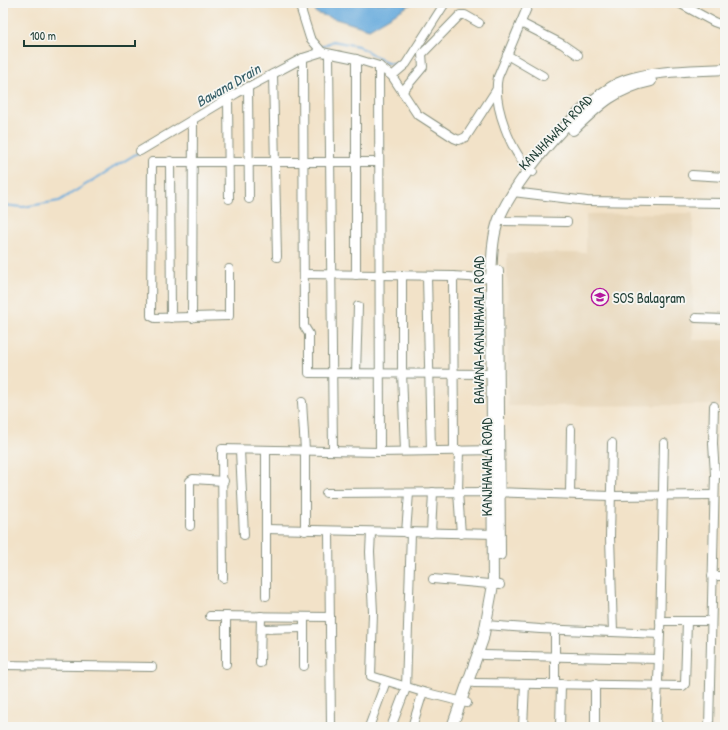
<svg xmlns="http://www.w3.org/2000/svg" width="728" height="730" viewBox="0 0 728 730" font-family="'Patrick Hand',sans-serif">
<rect width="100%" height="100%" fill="#f6f6f2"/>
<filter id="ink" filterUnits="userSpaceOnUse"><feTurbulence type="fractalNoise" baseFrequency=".025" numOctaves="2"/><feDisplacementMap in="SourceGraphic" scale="8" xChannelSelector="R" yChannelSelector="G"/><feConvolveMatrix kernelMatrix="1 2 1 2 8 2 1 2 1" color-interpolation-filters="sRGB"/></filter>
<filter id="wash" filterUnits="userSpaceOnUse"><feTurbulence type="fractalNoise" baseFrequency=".012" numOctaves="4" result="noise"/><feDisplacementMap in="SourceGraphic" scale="16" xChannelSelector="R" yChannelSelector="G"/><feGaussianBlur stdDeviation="0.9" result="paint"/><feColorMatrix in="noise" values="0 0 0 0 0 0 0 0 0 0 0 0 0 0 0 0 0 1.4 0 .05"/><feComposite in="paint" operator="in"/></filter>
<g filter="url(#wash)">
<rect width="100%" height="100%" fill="#f2e2c8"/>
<path fill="#e7d5b7" d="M693 213V340H725V405L508 406 507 253H586V214Z"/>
<path fill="#68abdd" stroke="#447488" d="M314 3H413L369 29 316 13Z"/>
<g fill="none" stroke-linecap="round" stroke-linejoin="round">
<g stroke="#68abdd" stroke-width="2">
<path d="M429 20 438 3"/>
<path d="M321 47 333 41 358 46 387 63 400 65"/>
<path d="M3 205 23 207 59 201 139 152"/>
</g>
</g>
</g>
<g filter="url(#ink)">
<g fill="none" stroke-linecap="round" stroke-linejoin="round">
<defs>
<g id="minor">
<path d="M299 3 310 38 322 52 356 59 379 66 392 76 417 114 454 138 459 140 466 137 497 89"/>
<path d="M529 3 498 77C492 103 511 155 533 172"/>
<path d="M679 3 714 22 725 26"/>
<path d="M521 23 562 44 578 55"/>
<path d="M329 54 333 451"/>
<path d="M507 55 543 76"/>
<path d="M303 58 304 326 309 334V373L496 374"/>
<path d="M379 66 380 452"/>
<path d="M273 74 277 257"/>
<path d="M392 76 406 64 445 3"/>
<path d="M248 87 249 199"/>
<path d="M402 92 423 67 422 54 460 15H465L479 23"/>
<path d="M228 98 229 199"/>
<path d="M140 151 237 93 303 58 322 52"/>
<path d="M170 161 171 318"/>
<path d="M692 175 725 177"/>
<path d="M513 192 587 201 725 203"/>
<path d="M499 220 503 221 567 222"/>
<path d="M229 269V316L155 318 151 316 152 162H379"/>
<path d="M304 274 453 276 497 279"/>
<path d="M356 275V59"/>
<path d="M402 275V372L405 451"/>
<path d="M427 276 431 451"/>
<path d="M453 276 454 450"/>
<path d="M192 318 193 120"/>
<path d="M696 318 725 319"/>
<path d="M356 373 358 306"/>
<path d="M302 402 305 450V531"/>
<path d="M612 443 610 537 613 632"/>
<path d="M240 450 244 535"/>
<path d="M459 450 458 492 461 534"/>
<path d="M715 474H725"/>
<path d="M326 493 492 492 610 496 714 495"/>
<path d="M570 494 571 429"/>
<path d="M190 526V481L193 479 224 481"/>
<path d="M266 529 497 534"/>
<path d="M329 532 331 727"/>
<path d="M371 532 370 552 373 612 371 676 423 692 467 703"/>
<path d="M406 533 409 493"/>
<path d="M431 533 433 492"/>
<path d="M712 576H725"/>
<path d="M223 578 222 449 380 452 498 450"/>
<path d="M433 579 500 585"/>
<path d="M266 596V451"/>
<path d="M210 616 330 617"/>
<path d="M226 616V664"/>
<path d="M660 621H710"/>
<path d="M486 625 540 629 660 634 664 443"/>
<path d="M261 629 304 628"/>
<path d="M555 629V684"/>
<path d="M484 655 659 659"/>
<path d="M260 663 261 616"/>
<path d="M3 665 152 667"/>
<path d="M304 666V617"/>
<path d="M474 683 683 686 685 684 687 621"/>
<path d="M595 684V727"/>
<path d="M369 727 386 681"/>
<path d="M391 727 406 688 411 533"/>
<path d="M412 727 423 692"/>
<path d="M523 727 525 684"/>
<path d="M560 727 561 684"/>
<path d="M656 727 660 634"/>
<path d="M709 727 715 474 713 444 714 406"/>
</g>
<g id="major">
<path d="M573 130C598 106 616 88 651 81"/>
<path d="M498 271 500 555"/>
<path d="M452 727 483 639 493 585 491 279C492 259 492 237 499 219 514 180 586 93 626 80 657 70 692 71 725 69"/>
</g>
</defs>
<use href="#minor" stroke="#88907e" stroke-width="10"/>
<use href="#major" stroke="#88907e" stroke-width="12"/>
<use href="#minor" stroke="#fff" stroke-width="8"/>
<use href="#major" stroke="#fff" stroke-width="10"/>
</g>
</g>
<defs>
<symbol id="school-ring" viewBox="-11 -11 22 22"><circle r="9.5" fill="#f6f6f2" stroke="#b5179e" stroke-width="1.5"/><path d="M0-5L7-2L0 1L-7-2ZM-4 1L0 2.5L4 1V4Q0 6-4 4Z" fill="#b5179e"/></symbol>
</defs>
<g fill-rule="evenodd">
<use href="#school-ring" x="590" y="287" width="20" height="20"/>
</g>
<g text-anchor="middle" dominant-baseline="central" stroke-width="3.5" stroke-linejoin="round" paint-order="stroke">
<g font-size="14" fill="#1f3d34" stroke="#f6f6f2">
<text transform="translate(555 132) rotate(-46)">KANJHAWALA ROAD</text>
<text transform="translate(478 330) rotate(-90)">BAWANA-KANJHAWALA ROAD</text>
<text transform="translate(486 467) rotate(-90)">KANJHAWALA ROAD</text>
</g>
<g font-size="14" fill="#1f3d34" stroke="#f6f6f2" text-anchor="start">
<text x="613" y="297">SOS Balagram</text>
</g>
<g font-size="15" font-style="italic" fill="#355e67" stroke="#f6f6f2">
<text transform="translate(228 85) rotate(-30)">Bawana Drain</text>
</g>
</g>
<rect width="728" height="730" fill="none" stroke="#f6f6f2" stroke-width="16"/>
<path d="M24 40v6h111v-6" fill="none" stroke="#1f3d34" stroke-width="2"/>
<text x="30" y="40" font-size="12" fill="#1f3d34" stroke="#f6f6f2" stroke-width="3" paint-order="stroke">100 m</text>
</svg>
